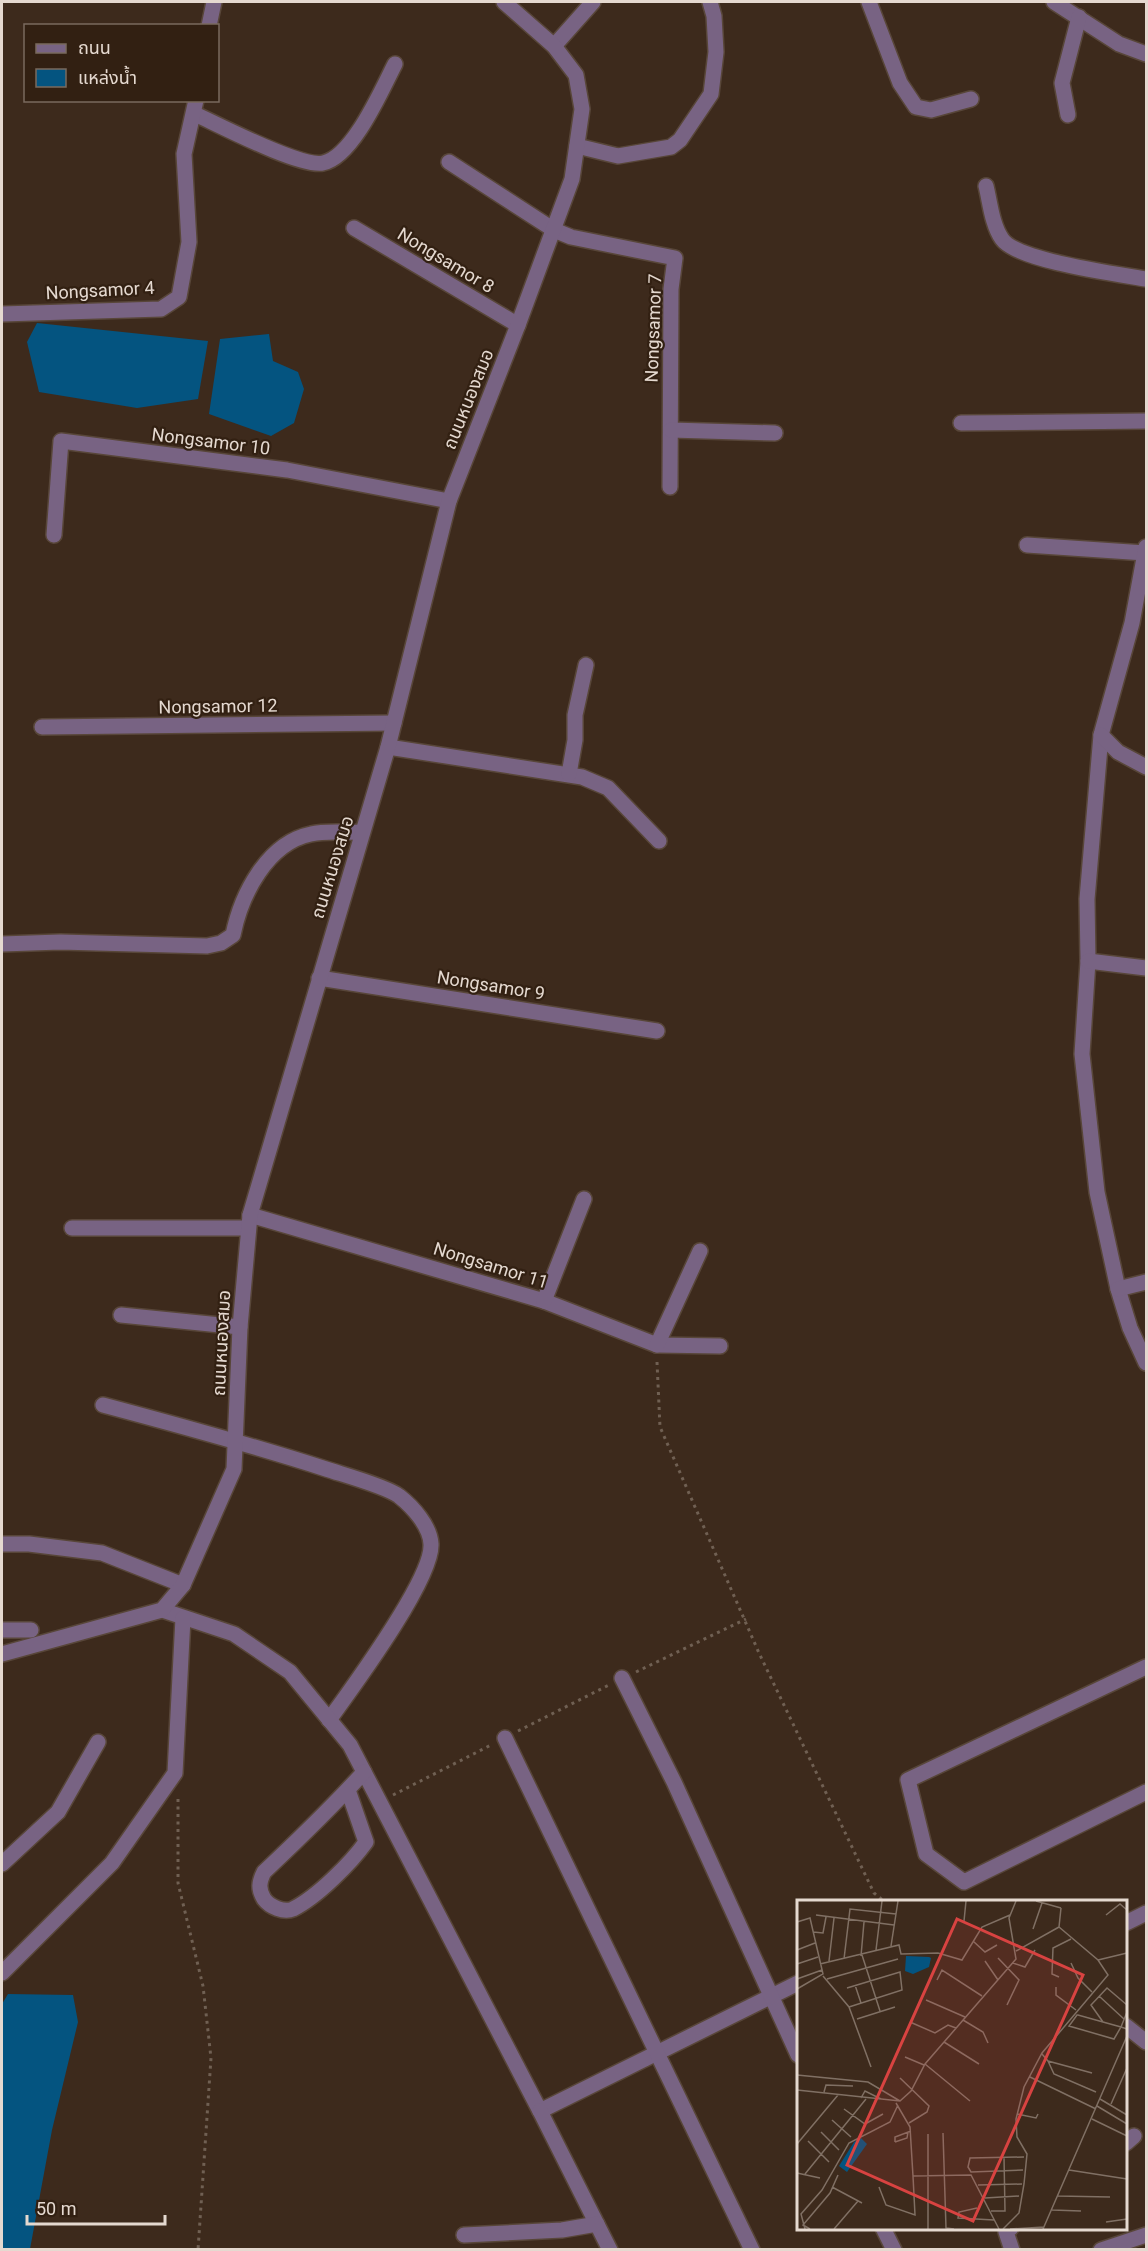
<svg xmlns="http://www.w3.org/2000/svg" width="1148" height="2251" viewBox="0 0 1148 2251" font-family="Roboto,'Noto Sans Thai',sans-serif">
<rect width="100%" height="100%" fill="#3d2a1c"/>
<g fill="#045480">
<path d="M37 323 208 341 198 399 137 408 39 392 27 342Z"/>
<path d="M269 334 273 361 298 372 304 389 294 423 271 436 209 414 220 339Z"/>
<path d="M8 1994 73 1995 78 2022 52 2130 30 2249H2V2004Z"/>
</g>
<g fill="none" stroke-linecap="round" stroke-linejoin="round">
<defs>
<g id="minor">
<path d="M869 2 900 83 916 107 931 110 971 99"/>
<path d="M1054 2 1119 44 1146 54"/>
<path d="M209 26 214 2"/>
<path d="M554 46 593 2"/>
<path d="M195 114C219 125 301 168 323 163 353 157 382 89 395 64"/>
<path d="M1068 115 1062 83 1079 17"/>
<path d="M577 146 618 156 671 147 680 140 711 94 716 52 714 16 710 2"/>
<path d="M449 162 554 230 571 237 675 258 671 289 670 487"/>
<path d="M986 186C990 202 992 225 1002 239 1017 261 1117 274 1146 279"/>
<path d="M354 228 518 325"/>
<path d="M2 314 161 309 179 297 189 242 184 154 196 100"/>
<path d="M961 423 1146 421"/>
<path d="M671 430 775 433"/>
<path d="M54 535 61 441 287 470 449 501"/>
<path d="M1027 545 1145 553"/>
<path d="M1146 547 1132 623 1101 735 1087 899 1088 961 1082 1054 1097 1192 1118 1289 1130 1328 1146 1363"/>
<path d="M42 727 394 723"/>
<path d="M1101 735 1118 752 1146 767"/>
<path d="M388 747 582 777 608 788 659 841"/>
<path d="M569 774 575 740V715L586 665"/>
<path d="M2 944 60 942 207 946 221 943 233 935C241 895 267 843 311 834 327 830 346 833 362 832"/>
<path d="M1088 961 1146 968"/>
<path d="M319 978 657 1031"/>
<path d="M250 1215 544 1301 657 1345 720 1346"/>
<path d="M72 1228H248"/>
<path d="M1118 1289 1146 1282"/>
<path d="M544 1301 584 1199"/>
<path d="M121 1315 240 1327"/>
<path d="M657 1345 700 1251"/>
<path d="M103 1405C178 1425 252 1445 326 1469 344 1475 385 1486 399 1496 413 1507 430 1526 431 1544 433 1579 352 1688 329 1720"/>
<path d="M2 1544H29L102 1553 183 1585"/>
<path d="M162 1610 234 1634 290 1672 350 1745 540 2111 798 1983"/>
<path d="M2 1630H31"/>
<path d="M2 1654 162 1610 183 1585 234 1469 240 1327 250 1215 388 747 449 501 518 325 572 179 582 109 576 75 554 46 504 2"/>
<path d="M1146 1667 908 1780 926 1854 964 1882 1146 1792"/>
<path d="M622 1678 674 1782 798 2055"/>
<path d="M505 1738 752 2250"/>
<path d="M348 1790 366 1842C351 1863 317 1897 293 1909 284 1913 270 1907 264 1899 258 1889 259 1882 264 1872 298 1840 332 1807 364 1772"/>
<path d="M2 1864 58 1812 98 1742"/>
<path d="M1126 1923 1146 1913"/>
<path d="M2 1973 112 1863 175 1773 183 1618"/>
<path d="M1126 2026 1146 2042"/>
<path d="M540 2111 610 2250"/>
<path d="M1126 2143 1134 2136"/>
<path d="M883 2228 894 2250"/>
<path d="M1011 2228 1006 2232 1012 2250"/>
<path d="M464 2235 562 2230 597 2224"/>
<path d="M1101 2250 1146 2235"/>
</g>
</defs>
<use href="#minor" stroke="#584639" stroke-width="18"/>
<g stroke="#706053" stroke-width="3" stroke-dasharray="3 4.5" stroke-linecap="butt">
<path d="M657 1362 660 1427 759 1653 874 1893 885 1902"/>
<path d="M636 1672 746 1619"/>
<path d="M518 1731 609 1685"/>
<path d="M393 1795 491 1745"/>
<path d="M178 1799V1883L203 1986 211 2058 198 2250"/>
</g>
<use href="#minor" stroke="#786383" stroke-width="15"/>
</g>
<g text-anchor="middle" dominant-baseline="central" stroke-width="4.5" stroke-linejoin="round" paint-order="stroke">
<g font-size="18" fill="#e5d9d0" stroke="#322012">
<text transform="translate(446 260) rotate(31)">Nongsamor 8</text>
<text transform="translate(100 290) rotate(-3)">Nongsamor 4</text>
<text transform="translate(653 328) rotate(-88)">Nongsamor 7</text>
<text transform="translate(468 399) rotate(-68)">ถนนหนองสมอ</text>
<text transform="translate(211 441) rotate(7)">Nongsamor 10</text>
<text transform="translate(218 706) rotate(-1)">Nongsamor 12</text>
<text transform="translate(332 867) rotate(-73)">ถนนหนองสมอ</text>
<text transform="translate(491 985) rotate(9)">Nongsamor 9</text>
<text transform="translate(491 1265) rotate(17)">Nongsamor 11</text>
<text transform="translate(221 1343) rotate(-87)">ถนนหนองสมอ</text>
</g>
</g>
<g transform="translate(797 1900)">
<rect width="330" height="330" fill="#3d2a1c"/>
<path d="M109 56 132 57 134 58 132 67 116 74 108 71ZM64 238 70 244 50 272 42 266 57 242Z" fill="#045480"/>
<path fill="none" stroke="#807064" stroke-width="1.5" d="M239 1 264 8M19 15 97 25M309 15 323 4 330 10M167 21 169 1M0 22 13 18 26 74 0 89M262 27 264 8M236 29 245 3M16 32 26 33 29 17M176 41 188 52 200 45M94 46 101 1M0 50 18 43M79 50 85 1M219 51 262 27M65 55 83 111M64 56 67 22M201 58 222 80 210 105M47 59 53 9 99 14M301 60 330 53M32 61 37 18M188 61 201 80M216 63 228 67 238 50M274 63 281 78 295 92M0 64 21 57M23 64 102 45 104 54 141 53 165 60 185 27 213 15M26 76 52 107 74 167M262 77 255 74 256 48 274 39M0 79 25 70M30 79 101 59M140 80 145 70 185 96M58 85 64 103M259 87V95L279 110M50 88 103 72 105 90 52 107M302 96 327 119M129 100 168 117M330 112 324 127 317 139 272 126 280 115H281L306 122 324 127 330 129M60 119 98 107M166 120 186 132 191 143M113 122 138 133 151 125 159 128M306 122 294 105 310 88 330 105M147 142 182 164M245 154 251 161 295 173M108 157 127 165M251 161 257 174 299 192M128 164 173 201M0 175 71 182 103 201M233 177 299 209M103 178 132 206 130 212 112 223M0 190 103 201 114 191 128 164 219 59 212 18 219 1M27 192 29 185 56 186M64 198 68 191 84 199M303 199 330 215M99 203 113 227 116 276 174 275 202 329M314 204 330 168M300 206 330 224M47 209 68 224 86 214M220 214 239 218 241 214M295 219 330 236M35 220 54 237M24 232 42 250M146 233 149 328 157 329M131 234V329M11 241 32 262M98 242V237L114 231M98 242 110 238 111 232M0 244 41 195M226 270 174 272 171 267 173 258 227 257M272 270 330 279M0 273 23 278M8 274 69 199M181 285 225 284M35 287 65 303M82 287 89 305 118 315 116 276M261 296 313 297M188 298 222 296M180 308 162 312 161 318 197 320M255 310 284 311M194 311H208L207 257M309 322 330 319M8 329 4 314 25 290 52 243 93 222 101 205M13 329 6 325 33 293 41 275M37 329 61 301M206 329 222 313 227 284 230 254 220 237 219 219 227 187 245 153 311 75 301 60 262 27M213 329 247 327M246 329 330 136"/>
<path fill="#d84341" fill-opacity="0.15" stroke="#d84341" stroke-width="3" d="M160 19 286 75 176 321 50 265Z"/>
<rect width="330" height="330" fill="none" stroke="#e5d9d0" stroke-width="3"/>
</g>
<rect width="1148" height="2251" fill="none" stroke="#e5d9d0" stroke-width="6"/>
<rect x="24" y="24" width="195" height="78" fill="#322012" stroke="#7a6a5e" stroke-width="1.5"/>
<rect x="36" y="44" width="30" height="9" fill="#786383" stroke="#7a6a5e" stroke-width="1.5"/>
<text x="78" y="54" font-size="18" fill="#e5d9d0">ถนน</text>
<rect x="36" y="69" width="30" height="18" fill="#045480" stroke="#7a6a5e" stroke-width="1.5"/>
<text x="78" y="84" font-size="18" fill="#e5d9d0">แหล่งน้ำ</text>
<path d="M27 2215v9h138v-9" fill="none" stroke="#e5d9d0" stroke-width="3"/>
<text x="36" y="2215" font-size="18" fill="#e5d9d0" stroke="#322012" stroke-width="4.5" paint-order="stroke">50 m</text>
</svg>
